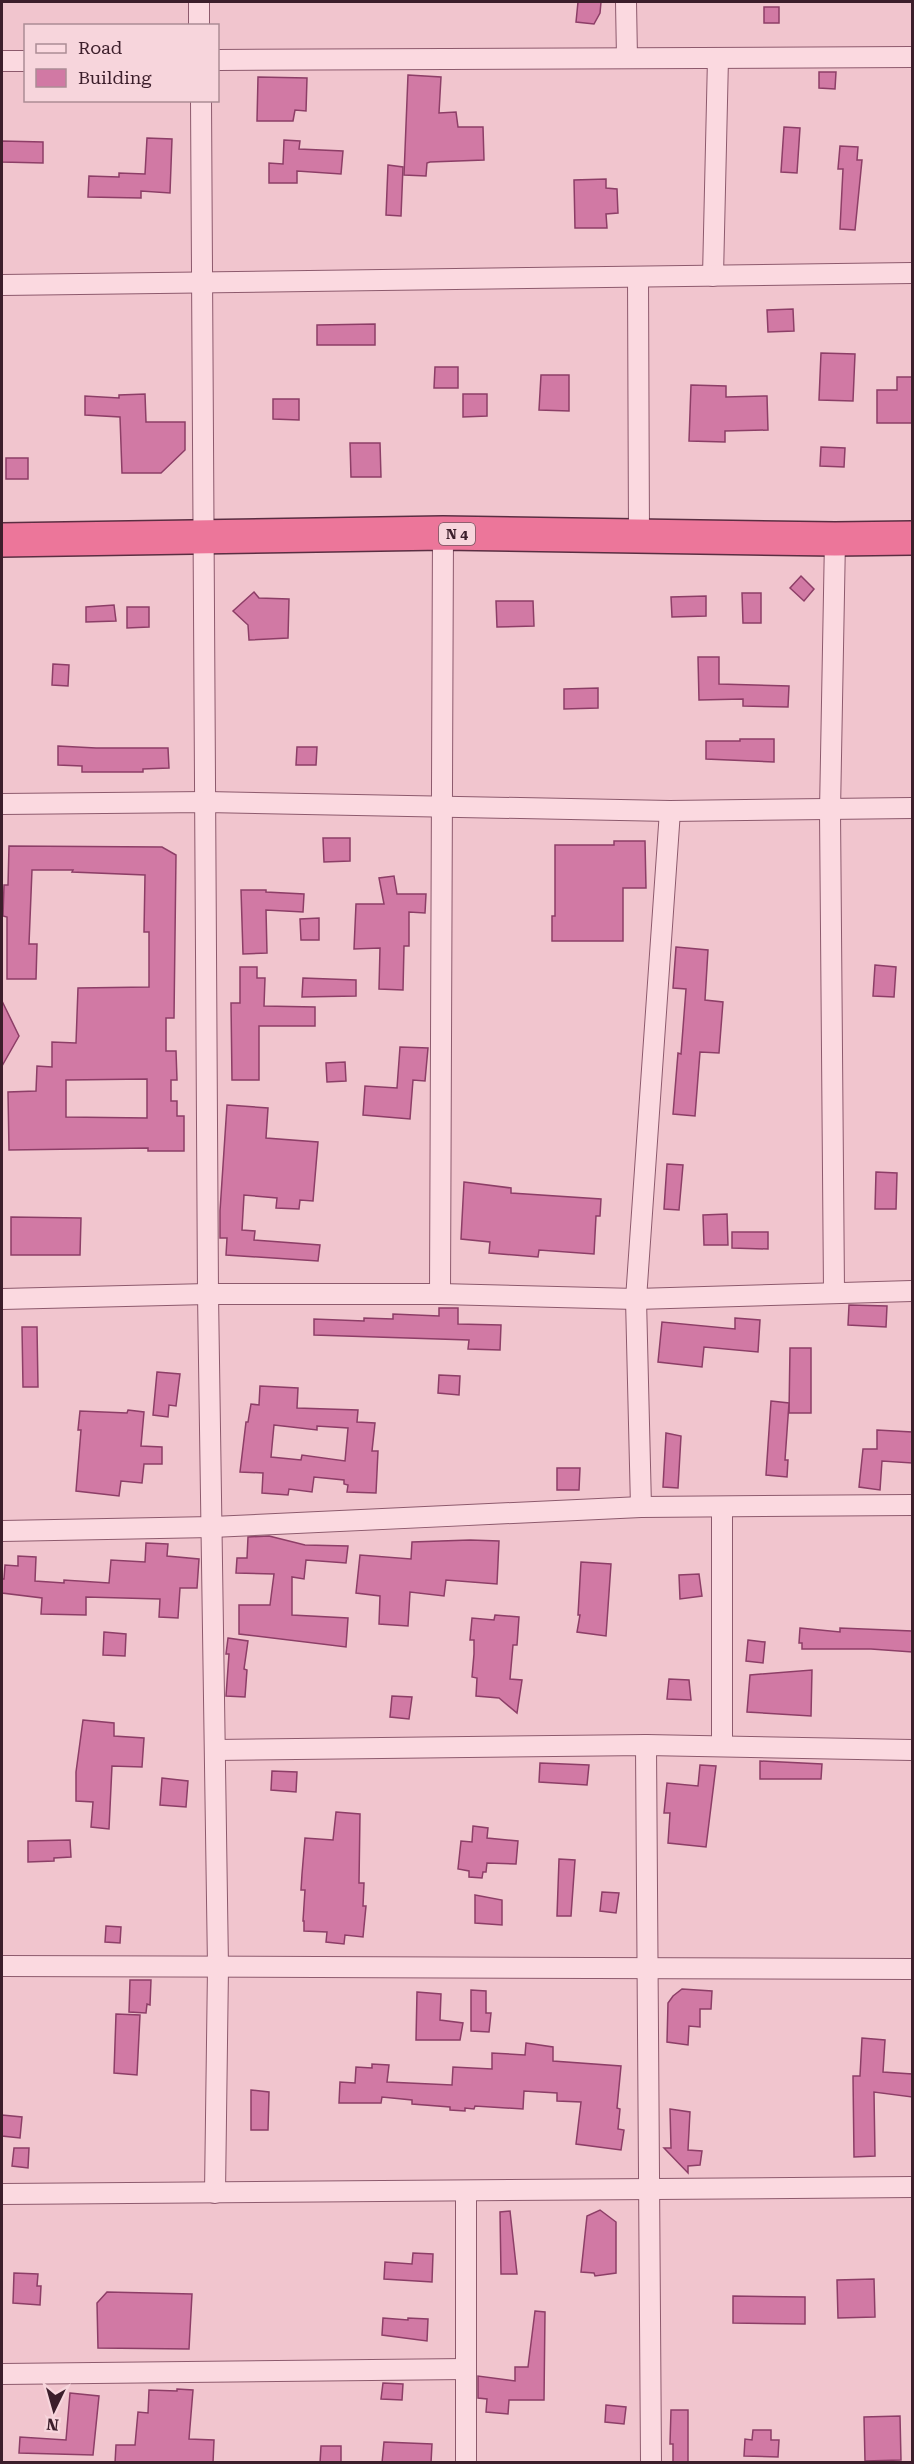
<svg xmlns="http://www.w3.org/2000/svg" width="914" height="2464" viewBox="0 0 914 2464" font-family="'Roboto Serif',serif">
<rect width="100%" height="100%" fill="#f1c5ce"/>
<g fill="#d179a4" stroke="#8d3e67" stroke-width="1.5" fill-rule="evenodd">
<path d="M578 2H601L600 13 594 24 576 22Z"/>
<rect x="764" y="7" width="15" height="16"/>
<path d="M819 72H836L835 89 819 88Z"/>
<path d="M408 75 441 77 439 113 456 112 458 127H483L484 160 430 162 427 163 426 176 404 175Z"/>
<path d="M258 77 307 78 306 111 295 110 293 121H257Z"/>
<path d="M784 127 800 128 797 173 781 172Z"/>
<path d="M147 138 172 139 170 193 141 191V198L88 197 89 176 119 177V173L145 174Z"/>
<path d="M284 140 300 141 299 149 343 151 341 174 297 171V183H269V163L283 164Z"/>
<path d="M2 141 43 142V163L2 162Z"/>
<path d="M840 146 858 147 857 160H862L855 230 840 229 843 169H838Z"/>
<path d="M388 165 403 167 401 216 386 215Z"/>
<path d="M606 179V188L617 189 618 213 606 214 607 228H575L574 180Z"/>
<path d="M793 309 794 331 768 332 767 310Z"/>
<path d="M375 324V345H317V325Z"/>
<path d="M821 353 855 354 853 401 819 400Z"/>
<path d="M435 367H458V388H434Z"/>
<path d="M541 375H569V411L539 410Z"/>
<path d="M897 377H912V423H877V390H897Z"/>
<path d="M691 385 726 386V397L767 396 768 430 725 431V442L689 441Z"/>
<path d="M145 394 146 422H185V450L161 473H122L120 417 85 415V396L119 398V395Z"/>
<path d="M463 394H487V416L463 417Z"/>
<path d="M273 399H299V420L273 419Z"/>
<path d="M350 443H380L381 477H351Z"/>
<path d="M821 447 845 448 844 467 820 466Z"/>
<rect x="6" y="458" width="22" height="21"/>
<path d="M801 576 814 589 804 601 790 588Z"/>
<path d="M254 592 259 598 289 599 288 638 249 640 248 625 233 611Z"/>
<path d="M742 593H761V623H743Z"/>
<path d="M706 596V616L672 617 671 597Z"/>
<path d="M496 601H533L534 626 497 627Z"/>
<path d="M114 605 116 621 86 622V607Z"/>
<path d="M127 607H149V627L127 628Z"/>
<path d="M698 657H719V684L789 686 788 707 743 706V699L699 700Z"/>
<path d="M53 664 69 665 68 686 52 685Z"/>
<path d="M598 688V708L564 709V689Z"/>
<path d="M740 739H774V762L706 759V741H740Z"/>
<path d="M58 746 96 748H168L169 768 143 769V772H82V766L58 765Z"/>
<path d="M297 747H317L316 765H296Z"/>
<path d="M323 838H350V861L324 862Z"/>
<path d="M614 841H645L646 888H623V941H552V916H555V845H614Z"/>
<path d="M9 846 162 847 176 855 174 1018H166V1051H176L177 1080H171V1101H177V1116H184V1151H148V1148L9 1150 8 1092 36 1091 37 1066 52 1067V1042L76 1043 78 988 149 987V932H144L145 875 72 872 73 870H32L29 944H37L36 979H7V917L3 916 4 885H8ZM147 1079V1118L66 1117V1080Z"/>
<path d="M394 876 397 894H426L425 913 409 912V946H404L403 990 379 989 380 948 354 949 356 904H384L379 878Z"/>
<path d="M241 890H266V892L304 894 303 912 266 910 267 953 243 954Z"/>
<path d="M319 918V940H301L300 919Z"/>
<path d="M676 947 708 950 705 1000 723 1002 719 1053 700 1052 695 1116 673 1114 678 1053 681 1054 686 989 673 988Z"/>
<path d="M875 965 896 967 894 997 873 996Z"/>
<path d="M240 967H257V978H265L264 1006 315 1007V1026H259V1080H232L231 1003H240Z"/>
<path d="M303 978 356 980V996L302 997Z"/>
<path d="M2 1001 19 1036 2 1066Z"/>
<path d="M400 1047 428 1048 425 1081 413 1080 410 1119 363 1115 365 1086 397 1088Z"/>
<path d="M345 1062 346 1081 327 1082 326 1063Z"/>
<path d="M227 1105 268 1108 266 1138 318 1142 313 1201 300 1200 299 1209 276 1208 277 1198 244 1195 242 1230 255 1231 254 1240 320 1245 318 1261 226 1255 227 1238H220V1211Z"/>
<path d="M667 1164 683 1165 679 1210 664 1209Z"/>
<path d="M876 1172 897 1173 896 1209H875Z"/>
<path d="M464 1182 511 1188V1193L601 1199 600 1216H596L594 1254 539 1250 538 1257 489 1253 490 1242 461 1239Z"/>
<path d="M727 1214 728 1245H704L703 1215Z"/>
<path d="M11 1217 81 1218 80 1255H11Z"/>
<path d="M732 1232H768V1249L732 1248Z"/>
<path d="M849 1305 887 1306 886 1327 848 1325Z"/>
<path d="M439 1308H458V1324L501 1325 500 1350 468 1349 469 1340 314 1335V1319L364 1321V1318L393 1319V1314L439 1316Z"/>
<path d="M735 1318 760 1320 758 1352 704 1347 702 1367 658 1362 662 1322 735 1329Z"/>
<path d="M22 1327H37L38 1387H23Z"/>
<path d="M790 1348H811V1413H789Z"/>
<path d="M157 1372 180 1374 176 1406 169 1405 168 1417 153 1415Z"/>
<path d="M439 1375 460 1376 459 1395 438 1393Z"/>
<path d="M260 1386 298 1388 297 1408 358 1410 357 1422 375 1423 372 1451H378L376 1493 347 1492 348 1485 344 1484V1480L314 1477 312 1492 289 1489 288 1495 262 1493 263 1473 240 1472 246 1422H248L251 1404 259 1405ZM274 1425 317 1430V1426L348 1428 345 1461 302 1455 301 1460 271 1457Z"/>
<path d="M771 1401 789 1403 785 1460H788L787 1477 766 1475Z"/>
<path d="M128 1410 144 1412 141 1446 162 1447V1464H144L142 1483 121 1481 119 1496 76 1491 81 1430H78L80 1411 127 1413Z"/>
<path d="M877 1430 912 1432V1463L882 1461 880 1490 859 1487 863 1449H877Z"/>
<path d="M666 1433 681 1436 678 1488 663 1487Z"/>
<path d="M557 1468H580L579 1490H557Z"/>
<path d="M269 1536 305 1545 348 1546 346 1563 306 1560 304 1579 292 1577V1615L348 1618 346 1647 239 1634V1605H270L274 1574 236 1573 237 1558H247L248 1537Z"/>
<path d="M470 1540 499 1541 497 1584 446 1580 444 1596 410 1592 408 1626 379 1624 380 1596 356 1593 360 1555 411 1559 412 1542Z"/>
<path d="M146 1543 168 1544 167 1556 199 1559 197 1588H180L178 1618 159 1617 160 1599 86 1597V1615L41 1614 42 1598 2 1593V1579H4L5 1565 18 1566V1556L36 1557 35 1581 64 1583V1580L109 1583 111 1560 145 1562Z"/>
<path d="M581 1562 611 1564 606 1636 577 1632 580 1615H578Z"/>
<path d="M699 1574 702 1596 680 1599 679 1575Z"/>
<path d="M495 1615 519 1617 517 1645H513L510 1679 522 1680 517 1713 499 1698 476 1696 477 1678 472 1677 474 1654V1640H470L472 1618 494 1620Z"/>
<path d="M800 1628 840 1632V1628L912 1631V1652L871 1649H802V1643H799Z"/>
<path d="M104 1632 126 1634 125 1656 103 1655Z"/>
<path d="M228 1638 248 1641 244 1669 247 1670 245 1697 226 1696 229 1654H226Z"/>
<path d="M748 1640 765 1642 763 1663 746 1661Z"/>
<path d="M812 1670 811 1716 747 1712 750 1675Z"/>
<path d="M669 1679 689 1680 691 1700 667 1699Z"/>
<path d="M392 1696 412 1697 409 1719 390 1717Z"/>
<path d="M83 1720 114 1723V1736L144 1738 142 1767 112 1766 109 1829 91 1827 93 1802 76 1801V1772Z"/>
<path d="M760 1761 822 1764 821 1779H760Z"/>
<path d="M540 1763 589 1765 587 1785 539 1782Z"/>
<path d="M700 1765 716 1766 706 1847 668 1843 670 1813H664L667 1783 698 1786Z"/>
<path d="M272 1771 297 1772 296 1792 271 1790Z"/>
<path d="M162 1778 188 1781 186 1807 160 1805Z"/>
<path d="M336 1812 360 1814 359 1883H364L363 1906H366L363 1937 345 1935 344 1944 326 1942 327 1932 304 1931V1921H303L305 1890H301L302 1874 305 1838 333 1840Z"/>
<path d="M473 1826 488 1828 487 1838 518 1841 516 1864 487 1863 486 1872H483L482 1878 469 1877V1871L458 1869 461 1841 472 1842Z"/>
<path d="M70 1840 71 1857 54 1858V1861L28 1862V1841Z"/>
<path d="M559 1859 575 1860 571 1916H557Z"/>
<path d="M602 1892 619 1893 616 1913 600 1911Z"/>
<path d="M475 1895 502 1900V1925L475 1923Z"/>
<path d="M106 1926 121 1927 120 1943 105 1942Z"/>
<path d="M130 1980H151L150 2005 147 2004 146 2013 129 2012Z"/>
<path d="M682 1989 712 1991 711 2009H700V2027L689 2026 688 2045 667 2042 668 2003 673 1996Z"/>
<path d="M471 1990 486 1991V2013H491L489 2032 471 2031Z"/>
<path d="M417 1992 441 1994 440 2020 463 2023 460 2040H416Z"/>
<path d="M116 2014 140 2015 137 2075 114 2073Z"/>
<path d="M862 2038 885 2040 883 2072 912 2074V2097L874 2092 875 2156 854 2157 853 2076H860Z"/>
<path d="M526 2043 553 2047V2061L621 2066 617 2108 620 2109 618 2129 624 2130 621 2150 576 2144 581 2102 557 2101V2093L524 2091 523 2109 475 2106 474 2109 465 2108V2111L450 2110V2107L412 2104V2100L382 2097 381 2103H339L340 2082 355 2083 356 2067 372 2068V2064L389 2065 387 2082 452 2085 453 2067 492 2069V2053L525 2055Z"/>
<path d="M251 2090 269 2092 268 2130H251Z"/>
<path d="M670 2109 690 2112 688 2150 702 2151 700 2165 688 2166V2173L664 2148H671Z"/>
<path d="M2 2115 22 2117 20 2138 2 2136Z"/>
<path d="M14 2148H29L28 2168 12 2166Z"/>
<path d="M600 2210 616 2222V2273L595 2276 594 2273 581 2272 587 2216Z"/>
<path d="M510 2211 517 2274H501L500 2212Z"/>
<path d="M413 2253 433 2254 432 2282 384 2279 385 2262 412 2264Z"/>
<path d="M14 2273 38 2274 37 2286H41L40 2305 13 2303Z"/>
<path d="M874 2279 875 2317 838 2318 837 2280Z"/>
<path d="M107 2292 192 2294 189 2349 98 2348 97 2303Z"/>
<path d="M733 2296 805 2297V2324L733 2323Z"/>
<path d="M535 2311 545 2312 544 2400H509L508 2414 486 2412 487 2399 478 2398V2376L515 2381V2367H528Z"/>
<path d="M383 2318 408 2320V2318L428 2319 427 2341 382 2335Z"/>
<path d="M383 2383 403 2384 402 2400 381 2399Z"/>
<path d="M177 2389 193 2390 189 2439 214 2440 213 2463H115L116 2445H135L138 2412 148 2413 149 2390 177 2391Z"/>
<path d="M70 2393 99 2396 93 2455 19 2453 20 2437 66 2440Z"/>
<path d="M606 2405 626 2407 624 2424 605 2422Z"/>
<path d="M671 2410H688V2463H673V2444H670Z"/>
<path d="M900 2416 901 2460 865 2461 864 2417Z"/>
<path d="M753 2430H771V2440H779L778 2457 744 2456 745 2439 752 2440Z"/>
<path d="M384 2442 432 2444 431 2463H382Z"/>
<path d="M321 2446H341V2463H320Z"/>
</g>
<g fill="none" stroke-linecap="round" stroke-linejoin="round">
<defs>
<g id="minor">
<path d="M199 2V26"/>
<path d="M626 2 627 58"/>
<path d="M218 60 912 57"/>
<path d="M2 61H26"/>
<path d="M201 100 208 1294 218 1967 215 2193"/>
<path d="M713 276 718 58"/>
<path d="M638 277 639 536"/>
<path d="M2 285 912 273"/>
<path d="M2 804 206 802 670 811 912 808"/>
<path d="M834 1292 830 811 835 539"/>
<path d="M440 1294 443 533"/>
<path d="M2 1299 208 1294H440L636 1299 912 1291"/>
<path d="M641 1507 636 1299 670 811"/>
<path d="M2 1531 212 1527 641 1507 912 1505"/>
<path d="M646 1745 651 2462"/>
<path d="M722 1746V1507"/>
<path d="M215 1750 646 1745 912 1750"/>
<path d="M2 1966 912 1969"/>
<path d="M466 2191V2462"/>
<path d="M2 2194 912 2187"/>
<path d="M2 2374 466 2369"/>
</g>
<path id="trunk" d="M2 540 443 533 835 539 912 538"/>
</defs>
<use href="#minor" stroke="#8d5a6d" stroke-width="22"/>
<use href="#trunk" stroke="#5a2e42" stroke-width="36"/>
<use href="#minor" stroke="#fbd9e0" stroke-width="20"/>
<use href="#trunk" stroke="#ec769a" stroke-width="33"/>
</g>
<g text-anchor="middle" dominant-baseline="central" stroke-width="4.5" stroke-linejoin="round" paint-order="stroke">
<rect fill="#f7d5dc" stroke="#745560" stroke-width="1.5" x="439" y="523" width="36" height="22" rx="4.5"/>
<g font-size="14" font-weight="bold" fill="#3c1e2b">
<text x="457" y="534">N 4</text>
</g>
</g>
<rect width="914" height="2464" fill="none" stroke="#3c1e2b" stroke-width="6"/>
<rect x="24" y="24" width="195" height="78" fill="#f7d5dc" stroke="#ac8c95" stroke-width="1.5"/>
<rect x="36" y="44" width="30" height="9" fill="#fbd9e0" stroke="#ac8c95" stroke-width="1.5"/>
<text x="78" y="54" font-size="18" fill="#3c1e2b">Road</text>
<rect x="36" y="69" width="30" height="18" fill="#d179a4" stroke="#ac8c95" stroke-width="1.5"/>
<text x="78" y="84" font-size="18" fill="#3c1e2b">Building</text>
<g transform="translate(54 2410) rotate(185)" stroke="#f7d5dc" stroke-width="4.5" paint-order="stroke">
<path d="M0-4.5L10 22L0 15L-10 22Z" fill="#3c1e2b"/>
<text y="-9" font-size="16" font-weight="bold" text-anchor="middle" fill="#3c1e2b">N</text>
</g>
</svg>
